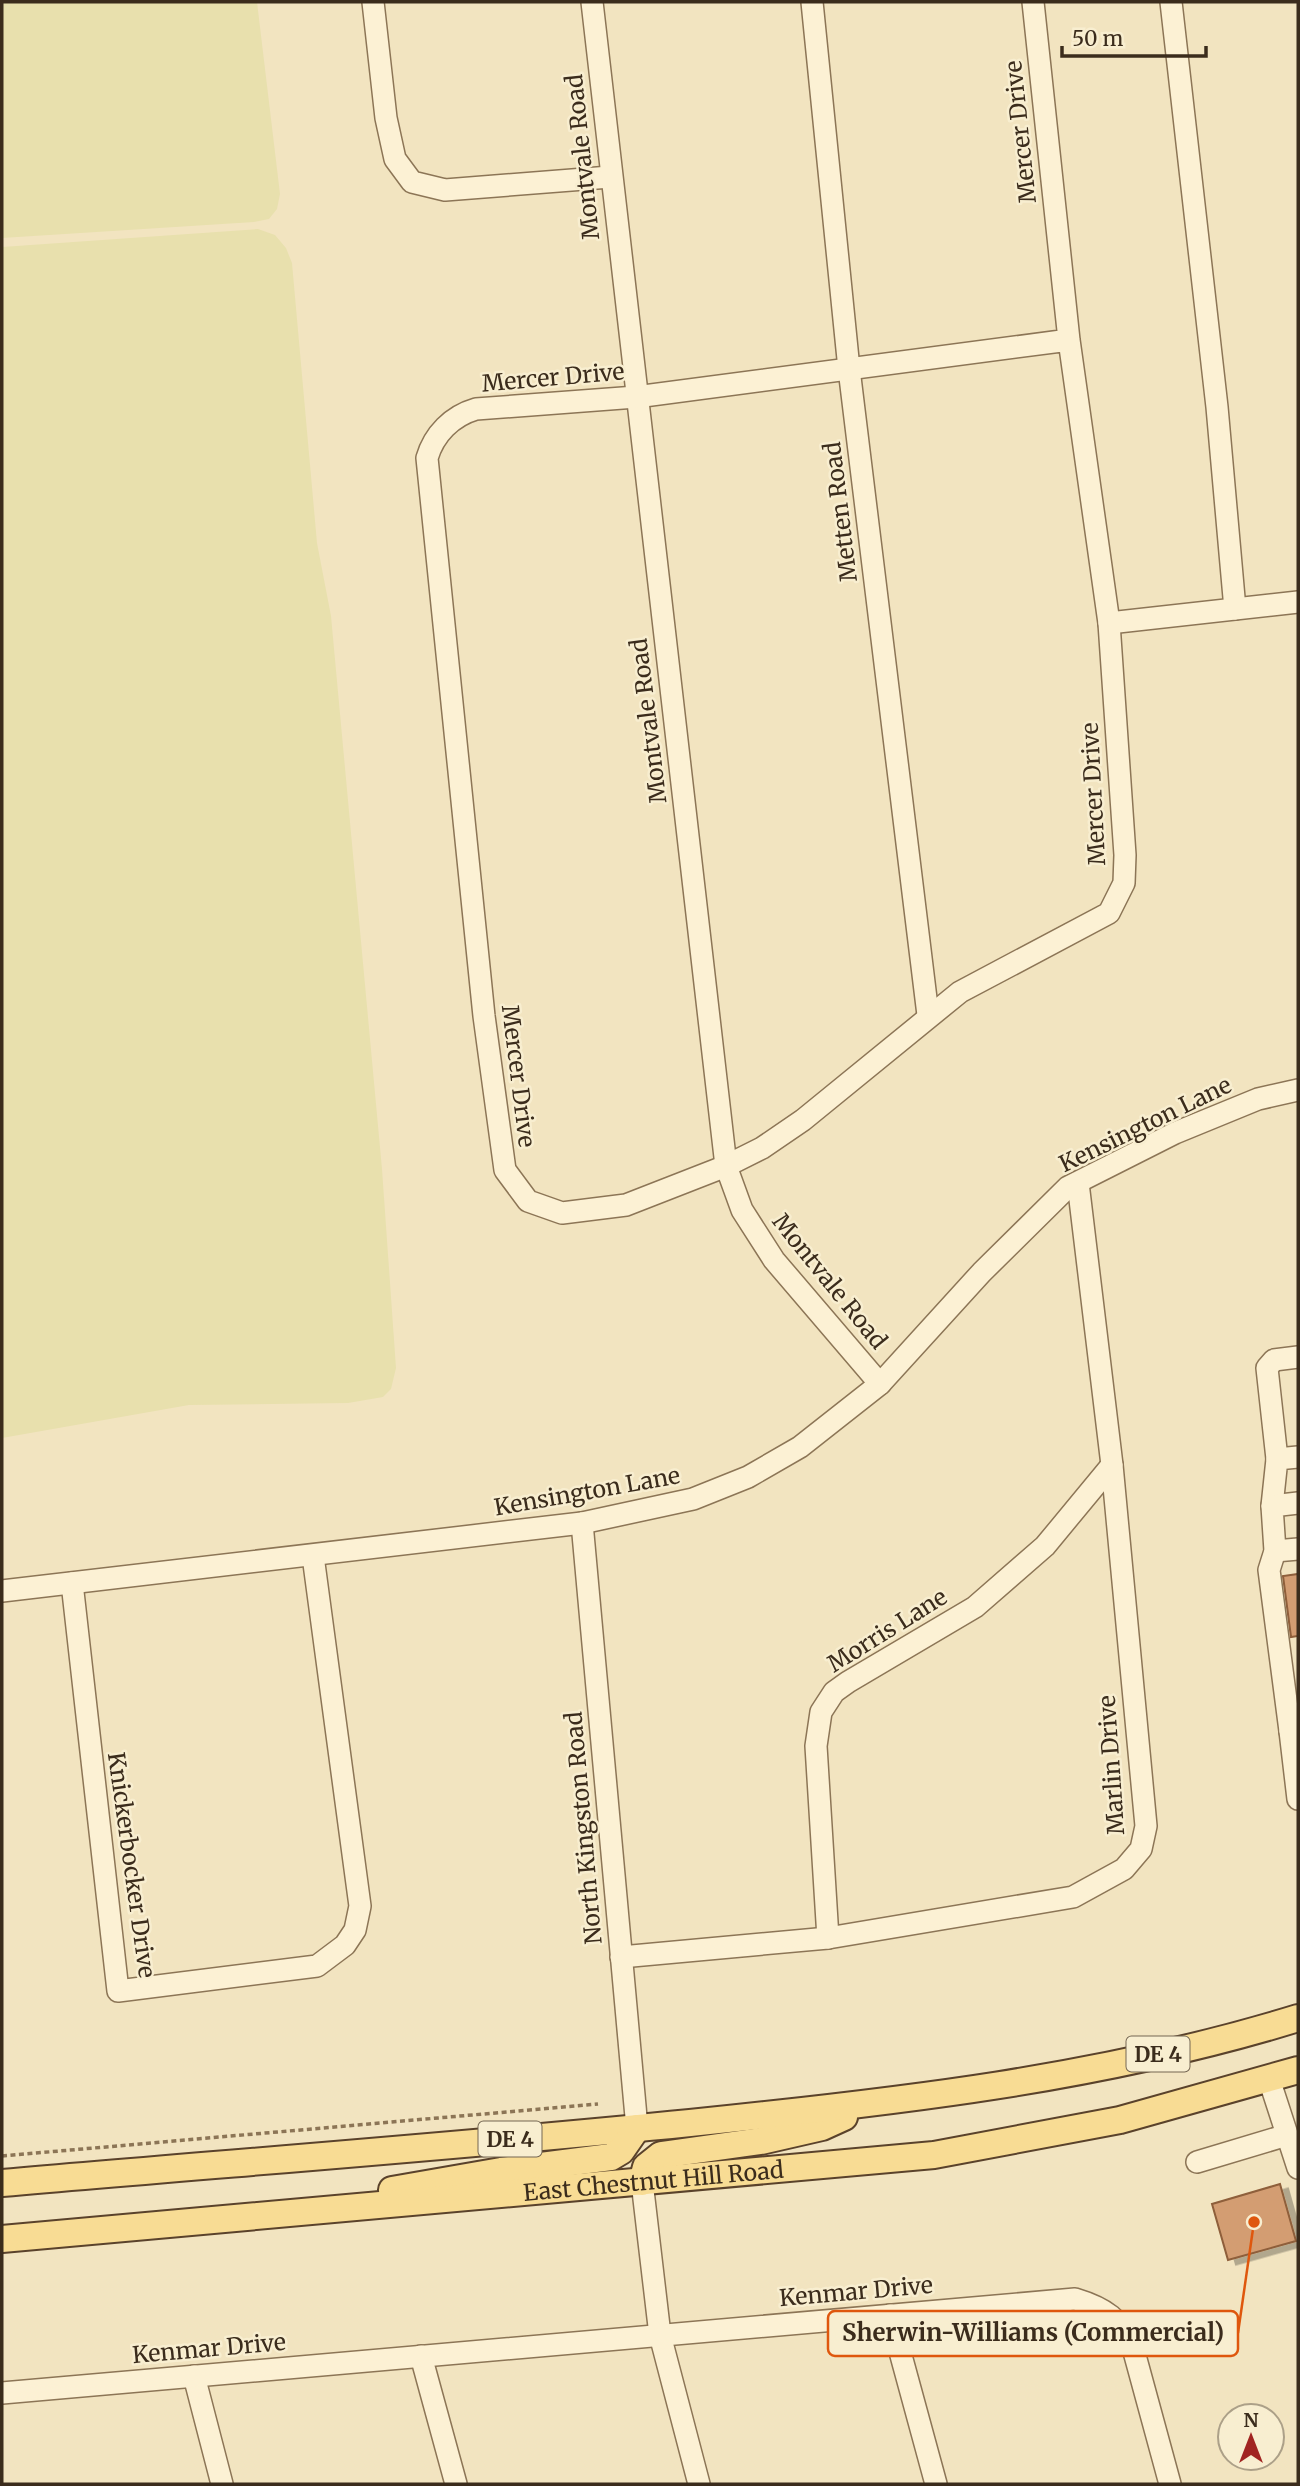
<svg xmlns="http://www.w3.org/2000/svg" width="1300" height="2486" viewBox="0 0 1300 2486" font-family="Merriweather,serif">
<defs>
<filter id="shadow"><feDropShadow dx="8" dy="4.5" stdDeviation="0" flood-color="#0004"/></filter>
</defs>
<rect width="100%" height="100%" fill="#f2e4c0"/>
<g fill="#e8e0ad">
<path d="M2 2H257L280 194 277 209 269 219 254 222 2 238Z"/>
<path d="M258 229 275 235 286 248 292 263 317 543 331 616 382 1169 396 1368 391 1389 383 1397 348 1403 189 1405 2 1438V247Z"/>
</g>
<g fill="#d39d72" stroke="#8e5e3a" stroke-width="2" filter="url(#shadow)">
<path d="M1298 1574V1636L1291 1637 1283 1576Z"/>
<path d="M1280 2184 1296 2241 1228 2260 1212 2204Z"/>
</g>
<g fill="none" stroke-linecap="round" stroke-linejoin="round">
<defs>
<g id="minor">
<path d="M373 2 386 118 395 159 412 182 445 190 610 177"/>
<path d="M592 2 726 1166 742 1210 774 1260 880 1384"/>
<path d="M812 2 849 369 928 1015"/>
<path d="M1033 2 1069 340 1109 623 1125 855 1124 883 1109 913 960 992 803 1120 762 1148 726 1166 626 1205 562 1213 528 1201 505 1170 484 1016 427 458C434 434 452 416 476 409L636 397 1069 340"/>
<path d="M1171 2 1217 407 1235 609"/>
<path d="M1109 623 1298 602"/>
<path d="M1277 1459 1267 1368 1274 1360 1298 1357"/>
<path d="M1272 1506 1277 1459 1298 1457"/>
<path d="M582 1523 637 2128"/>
<path d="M1275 1551 1298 1549"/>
<path d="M72 1583 118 1991 317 1966 345 1945 355 1930 360 1906 313 1556"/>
<path d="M2 1591 582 1523 693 1499 748 1477 800 1447 880 1384 982 1272 1068 1187 1175 1133 1258 1099 1298 1090"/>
<path d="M1298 1723 1290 1731 1298 1799"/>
<path d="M1290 1731 1269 1570 1275 1551 1272 1506 1298 1503"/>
<path d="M828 1938 816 1746 821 1712 834 1692 848 1682 975 1607 1045 1546 1112 1465"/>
<path d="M621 1957 828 1938 1073 1897 1124 1869 1141 1849 1146 1826 1112 1465 1078 1183"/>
<path d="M1269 2079 1298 2168"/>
<path d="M1197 2162 1287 2135"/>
<path d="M642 2182 660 2335 699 2484"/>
<path d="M890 2315 936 2484"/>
<path d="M421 2356 456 2484"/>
<path d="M194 2376 222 2484"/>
<path d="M2 2393 1075 2299C1105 2308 1121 2319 1133 2348L1170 2484"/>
</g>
<g id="major">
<path d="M642 2182 646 2167 661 2155 761 2141 822 2127 844 2117"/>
<path d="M2 2183C231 2163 461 2146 690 2123 894 2102 1101 2079 1298 2018"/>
<path d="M392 2190 501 2171 611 2157 621 2151 637 2128"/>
<path id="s1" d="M2 2239 934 2155 1120 2120 1298 2070"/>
</g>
</defs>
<use href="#minor" stroke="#8c7556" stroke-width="24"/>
<use href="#major" stroke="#5a422b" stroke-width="30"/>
<path stroke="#8c7556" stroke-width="3.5" stroke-dasharray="5 3.5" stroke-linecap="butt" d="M2 2156 598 2104"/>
<use href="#minor" stroke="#fcf1d4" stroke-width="21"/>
<use href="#major" stroke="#f8dc94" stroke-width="26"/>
</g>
<g text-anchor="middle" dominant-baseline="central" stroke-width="5" stroke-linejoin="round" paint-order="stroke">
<g fill="#f8eed0" stroke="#746652" stroke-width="2">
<rect x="1126.5" y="2036.5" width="63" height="35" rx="5"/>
<rect x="478.5" y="2121.5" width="63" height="35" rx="5"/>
</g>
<g font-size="21" font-weight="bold" fill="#3b2c1c">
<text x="1158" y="2054">DE 4</text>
<text x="510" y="2139">DE 4</text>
</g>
<g font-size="23" fill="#3b2c1c" stroke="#f8eed0">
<text transform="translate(1020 132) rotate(-96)">Mercer Drive</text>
<text transform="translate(582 157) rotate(-96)">Montvale Road</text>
<text transform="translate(553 377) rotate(-5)">Mercer Drive</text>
<text transform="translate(840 512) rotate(-97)">Metten Road</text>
<text transform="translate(648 721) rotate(-97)">Montvale Road</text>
<text transform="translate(1093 794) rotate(-93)">Mercer Drive</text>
<text transform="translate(519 1076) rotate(83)">Mercer Drive</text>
<text transform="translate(1145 1124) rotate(-26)">Kensington Lane</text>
<text transform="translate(830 1281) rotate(51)">Montvale Road</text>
<text transform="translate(587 1491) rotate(-10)">Kensington Lane</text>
<text transform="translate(887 1630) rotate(-32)">Morris Lane</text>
<text transform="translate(1111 1765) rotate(-94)">Marlin Drive</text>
<text transform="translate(583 1828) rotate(-95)">North Kingston Road</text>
<text transform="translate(132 1865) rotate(82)">Knickerbocker Drive</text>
<text stroke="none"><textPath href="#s1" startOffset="654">East Chestnut Hill Road</textPath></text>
<text transform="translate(856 2291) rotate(-5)">Kenmar Drive</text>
<text transform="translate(209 2348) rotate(-5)">Kenmar Drive</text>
</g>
</g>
<path fill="none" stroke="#df570d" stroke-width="2.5" d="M1254 2222L1238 2333"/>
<circle fill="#df570d" stroke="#f8eed0" stroke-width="2.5" cx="1254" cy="2222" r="7"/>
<rect fill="#f8eed0" stroke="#df570d" stroke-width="2.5" x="828" y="2311" width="410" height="45" rx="7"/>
<g font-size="24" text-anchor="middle" font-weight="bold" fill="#3b2c1c">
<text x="1033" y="2341">Sherwin-Williams (Commercial)</text>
</g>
<rect width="1300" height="2486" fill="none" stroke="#3b2c1c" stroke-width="7"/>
<g transform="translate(1251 2437)"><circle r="33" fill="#f8eed0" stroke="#aca088" stroke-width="2"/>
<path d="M0-5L12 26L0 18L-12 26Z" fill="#a12421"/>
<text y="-10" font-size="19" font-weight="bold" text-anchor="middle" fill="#3b2c1c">N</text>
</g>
<path d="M1062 46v10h144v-10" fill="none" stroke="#3b2c1c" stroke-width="3.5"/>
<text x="1072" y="46" font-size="21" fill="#3b2c1c" stroke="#f8eed0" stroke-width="5" paint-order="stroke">50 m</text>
</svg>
